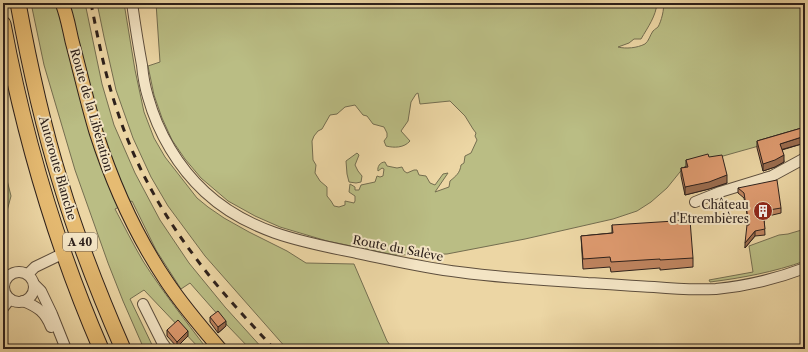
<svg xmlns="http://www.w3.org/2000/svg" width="808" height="352" viewBox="0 0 808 352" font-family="'Libre Caslon Text',serif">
<rect width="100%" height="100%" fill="#ecd6a4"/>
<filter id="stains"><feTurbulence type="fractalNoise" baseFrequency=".005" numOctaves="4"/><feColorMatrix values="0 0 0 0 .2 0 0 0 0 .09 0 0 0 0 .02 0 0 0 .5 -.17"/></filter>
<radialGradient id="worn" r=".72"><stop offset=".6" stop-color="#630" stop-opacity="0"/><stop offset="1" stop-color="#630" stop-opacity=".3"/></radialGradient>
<g fill="#babd84" stroke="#746e50" fill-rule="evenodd">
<path d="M31 3H85L102 84 114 125 135 173 160 220 189 263 225 307 263 349H250L227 325 190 283 181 289 156 250 132 201 115 209C124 226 133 244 143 261 162 291 185 320 207 349H200L144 290 130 299 154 349H144L123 301 108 263 75 170 44 65Z"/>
<path d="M97 3H124L135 70 144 112 154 138 165 157 197 198 208 207 224 218 249 232 287 251 306 263 354 264 387 341 393 349H287L205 256 168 206 151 177 133 138 116 90 104 37Z"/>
<path d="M156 3H657C656 16 648 27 641 39H634L629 43 618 47C626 49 637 48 645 44 649 41 650 35 653 31 655 29 657 28 658 27 661 22 665 8 663 3H805V133L684 167 667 188 651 202 637 211 613 219 525 239 447 254 395 255 327 241 280 227 255 216 228 201 201 178 185 159 172 140 162 118 154 95 148 66 160 62ZM418 93 420 104 450 101 465 116 473 129 476 133 475 136 477 140 471 153 465 156 464 163 461 165C460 173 456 176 450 181L449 187 435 192 448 173 443 174 435 185 430 183 426 176 419 175 417 170H414L407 173 404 171 402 167 397 168 387 166 385 162C380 162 377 167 378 171L382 168 384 169 383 176 380 177 377 176 375 182 361 185 359 190H355V187L350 184 349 192 355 196V201L354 203 345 201V205L339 207 334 206 331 201 327 196V187L320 181 315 173 316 165 313 160 312 141 314 136 318 131 322 129 330 115 337 114 345 107 355 105 363 115 367 116 373 124 384 127 387 133V137L384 141 386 146C394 148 404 148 410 141L401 131 408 121 411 102 416 94Z"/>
<path d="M357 153 359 155 355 165 358 171 362 176 361 182 356 183 349 182 347 174 346 161Z"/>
<path d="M3 164 11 196 3 226Z"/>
<path d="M805 229V261C774 272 742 278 710 282L709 280 753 272 749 246 779 235 788 234Z"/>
</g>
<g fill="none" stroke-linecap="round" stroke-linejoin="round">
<defs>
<g id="minor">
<path d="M132 3C135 24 138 44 142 65 143 76 145 87 148 97 158 133 178 167 205 192 248 232 302 242 357 253 391 260 425 268 459 272 502 278 545 280 588 283 610 284 632 286 654 287 675 289 695 290 716 289 747 286 776 279 805 268"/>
<path d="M695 202 720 192 772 176 805 158"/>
<circle cx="19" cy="287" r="15"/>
<path d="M28 274 35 267 64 253"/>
<path d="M34 284 41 291 52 314 66 349"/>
<path d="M23 301C38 307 45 312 51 327"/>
<path d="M143 304 162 342 167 349"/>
<path d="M3 308 10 299"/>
<path d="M3 346 4 349"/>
</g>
<path id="major" d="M62 3C67 15 69 28 72 41 80 71 87 102 96 132 113 185 136 236 167 282 183 306 201 327 220 349"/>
<g id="highway">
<path d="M18 3C29 63 42 123 60 181 77 238 99 294 123 349"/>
<path d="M3 24C24 136 56 245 101 349"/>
</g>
</defs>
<use href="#minor" stroke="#5d4e3d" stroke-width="12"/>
<use href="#major" stroke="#2d201b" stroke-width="15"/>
<use href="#highway" stroke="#2d201b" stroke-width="17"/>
<use href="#minor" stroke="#f3e4c4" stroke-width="10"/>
<use href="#major" stroke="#e6bb72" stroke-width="13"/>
<use href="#highway" stroke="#e6bb72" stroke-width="15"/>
<path stroke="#2d201b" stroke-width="3" stroke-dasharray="7 7" stroke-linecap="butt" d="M91 3C98 39 105 75 117 110 134 163 161 212 195 257 219 290 247 319 274 349"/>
</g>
<g fill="#bf845f" stroke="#2d201b">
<path d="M805 127V143L782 150 784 162 775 167 763 171 757 148V141Z"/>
<path d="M709 157 727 183 709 189 685 195 681 176V168L686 167V160Z"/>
<path d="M738 188 781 208V213L764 217 765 235 755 236 745 248 749 225 744 198 738 193Z"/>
<path d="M612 225 693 258V267L660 270V268L611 272 610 267 583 269 581 236 612 233Z"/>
<path d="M210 317 226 326 218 333 210 322Z"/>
<path d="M167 330 188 336 177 347 167 336Z"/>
</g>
<g fill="#9b6c4e" stroke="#2d201b">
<path d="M805 136V143L780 150V144Z"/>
<path d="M784 155V162L775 167 763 171V164Z"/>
<path d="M727 175V183L709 189 685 195V187Z"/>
<path d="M755 231V236L745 248V243Z"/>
<path d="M226 321V326L218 333V327Z"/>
<path d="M188 331V336L177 347V342Z"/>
</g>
<g fill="#de9a6f" stroke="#2d201b">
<path d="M805 127V136L780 144 784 155 775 160 763 164 757 141Z"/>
<path d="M708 154 709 157 722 155 727 175 709 182 685 187 681 168 688 167 686 160Z"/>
<path d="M777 180 781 208 763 211 765 229 755 231 745 243 747 225H749L744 193 738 188Z"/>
<path d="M690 220 693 258 660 260V259L611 262 610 257 583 259 581 236 613 233 612 225Z"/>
<path d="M218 311 226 321 218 327 210 317Z"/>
<path d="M178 320 188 331 177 342 167 330Z"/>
</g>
<defs>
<symbol id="building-disc" viewBox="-11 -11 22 22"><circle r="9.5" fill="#8f2418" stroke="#f3e4c4"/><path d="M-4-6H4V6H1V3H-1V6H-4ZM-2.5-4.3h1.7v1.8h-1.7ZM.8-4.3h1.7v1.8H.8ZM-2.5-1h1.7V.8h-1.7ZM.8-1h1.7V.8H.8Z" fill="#fff"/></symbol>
</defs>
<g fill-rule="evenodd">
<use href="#building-disc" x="752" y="200" width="22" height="22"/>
</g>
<g text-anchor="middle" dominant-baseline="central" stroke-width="4" stroke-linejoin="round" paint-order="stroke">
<rect fill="#f3e4c4" stroke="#685b4e" stroke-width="1" x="63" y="233" width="34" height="18" rx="3"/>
<g font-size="11" font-weight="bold" fill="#2d201b">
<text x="80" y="242">A 40</text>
</g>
<g font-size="12" fill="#2d201b" stroke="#f3e4c4">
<text transform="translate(92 110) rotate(74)">Route de la Libération</text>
<text transform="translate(58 168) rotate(74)">Autoroute Blanche</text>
<text transform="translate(398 248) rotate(11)">Route du Salève</text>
</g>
<g font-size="12" fill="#2d201b" stroke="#f3e4c4" text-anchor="end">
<text x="749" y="204">Château<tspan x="749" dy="14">d'Etrembières</tspan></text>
</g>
</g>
<rect width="808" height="352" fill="none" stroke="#ecd6a4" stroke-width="16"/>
<rect x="4" y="4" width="800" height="344" fill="none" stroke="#2d201b" stroke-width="2"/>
<rect x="8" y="8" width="792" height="336" fill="none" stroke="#2d201b"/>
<rect width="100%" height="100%" filter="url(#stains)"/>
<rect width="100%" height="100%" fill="url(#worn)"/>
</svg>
